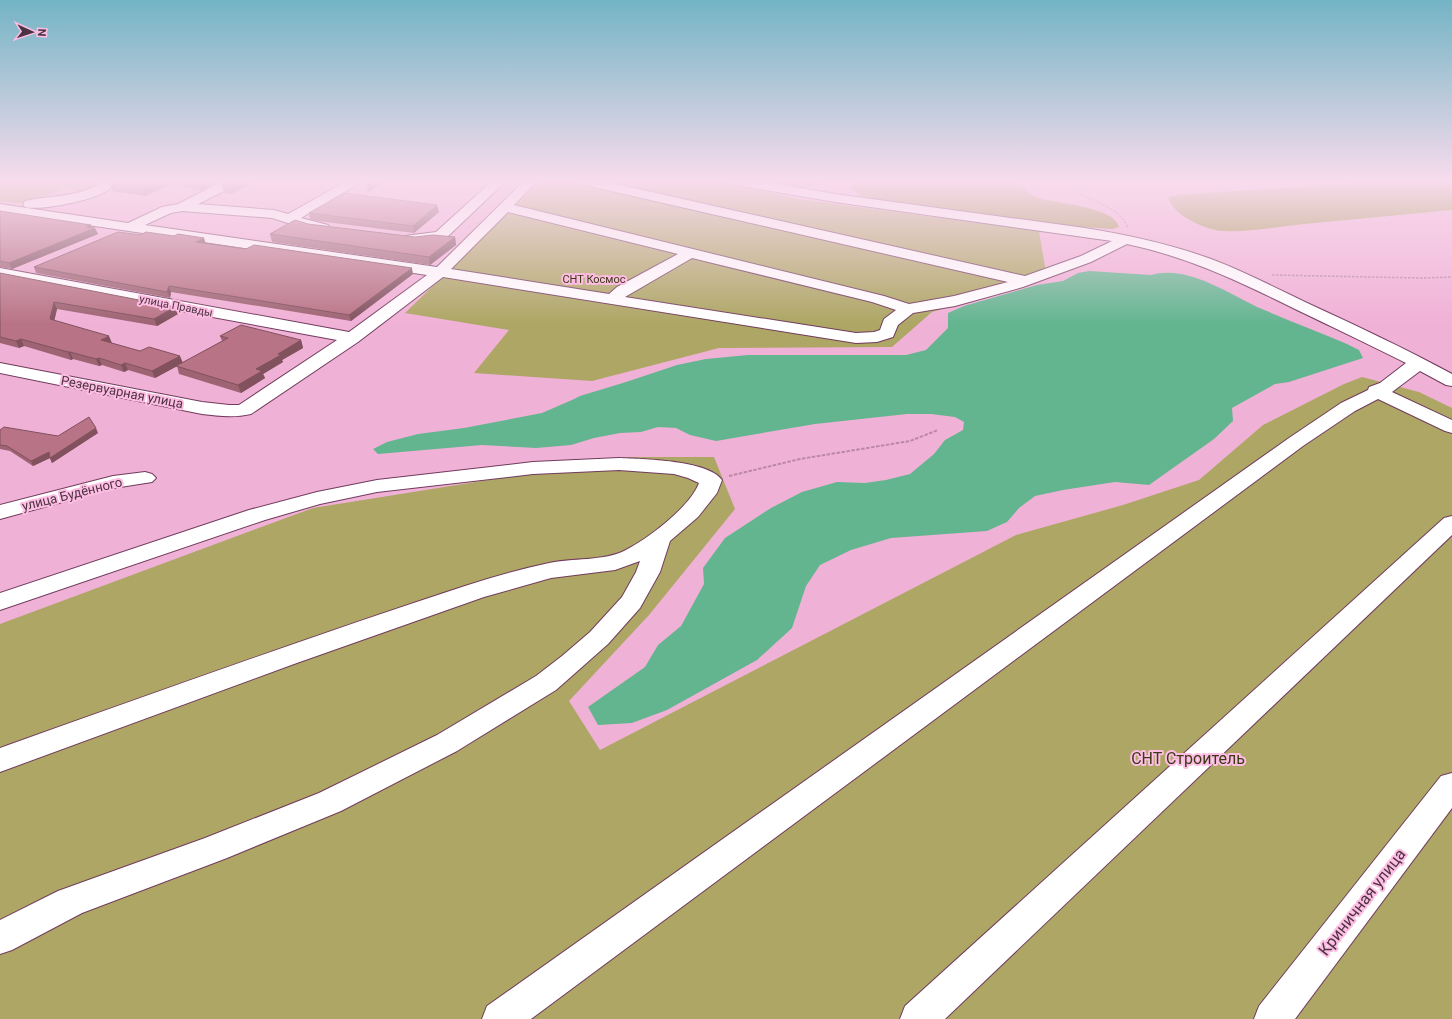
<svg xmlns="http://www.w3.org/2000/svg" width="1452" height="1019" viewBox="0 0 1452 1019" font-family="Roboto,sans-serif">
<rect width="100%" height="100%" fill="#f0b1d6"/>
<g fill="#ada664">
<path d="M0 181H125L96 194 63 189 26 204 0 201Z"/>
<path d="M541 181H720L798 199 1039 231 1047 279 932 312 892 347 719 348 592 381 474 373 509 330 405 313Z"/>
<path d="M1362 377 1419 392 1452 408V1019H0V624L313 508 631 457H714L735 509 649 615 569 701 600 750 1016 535 1123 505 1199 480 1263 425 1344 384Z"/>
</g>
<g fill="#9c9448">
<path d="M747 181H826C801 194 773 185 747 181Z"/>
<path d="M862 181H1016C1024 187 1028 194 1038 198 1056 204 1114 206 1119 227L1112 229 1083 227 878 200C867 198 859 196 851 188V185Z"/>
<path d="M1355 181H1452V210C1403 215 1353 219 1304 224 1277 227 1249 232 1222 231 1206 230 1172 215 1168 197L1178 195 1339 184Z"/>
</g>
<path fill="#63b590" d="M1089 271 1151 275C1188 264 1230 295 1262 309 1290 321 1319 332 1347 344L1359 350 1363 358 1289 382 1275 384 1232 408 1233 421 1214 439 1149 485 1115 482 1063 490 1035 496 1019 508 1007 522 987 531 891 538 851 550 820 565 806 586 792 628 757 660 667 710 632 723 598 725 588 707 645 667 658 645 681 626 704 584 703 568 725 538 771 508 802 492 837 482 865 483 886 480 910 474 934 454 945 440 963 430 964 422 955 417 931 414H907L815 424 716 441 690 435 676 428 658 427 641 432 620 433 594 438 571 445 536 448 482 445 378 454 373 449 387 442 418 434 464 428 542 413 572 400 580 396 626 382 677 365 706 359 748 355H906L926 350 948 328V313L964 306 1037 285 1063 281 1078 273Z"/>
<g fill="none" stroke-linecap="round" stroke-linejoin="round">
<defs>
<g id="minor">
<path d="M99 181H111C111 185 111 188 108 190 95 200 41 211 25 207L23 204 25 201C51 195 73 198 98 185Z"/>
<path d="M223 181H240L238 184 198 204 274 210 288 214 347 181H363L301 218 328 225 330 228 328 231 323 232 310 230 272 218 182 211 171 213 145 225 437 267 524 181H537L514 205 884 296 909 304 954 296 1008 282 585 185 581 184 579 181H603L1025 276 1081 256 1112 241 835 202 736 185 732 184 730 181H760L835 194 1085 228C1128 235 1170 244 1211 259 1243 271 1274 287 1305 302 1355 325 1404 348 1452 374V386L1446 385 1420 371 1392 392 1452 420V433L1445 431 1378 399 1355 411 1303 446 531 1019H482L487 1006 1289 438 1341 403 1368 390 1369 387 1380 383 1406 363C1368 344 1330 326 1291 307 1236 280 1188 257 1127 244L1091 262 1023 287 955 306 913 313 898 325 893 337 877 342 856 343 443 277 358 342 251 414C234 418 219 416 202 414L0 373V363L202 402 229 405H239L337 340 0 278V268L349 332 427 275 0 212V204L128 223 162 207 178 204ZM508 212 678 254 617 287 609 294 451 269ZM692 258 872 302 896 310 884 319 880 330 874 332 856 333 625 297Z"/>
<path d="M492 181H506L445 239 417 243 405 242 403 239 405 236 436 232Z"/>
<path d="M619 458C642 459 708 460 722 480L717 493 698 517 670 541 660 572 640 608 608 644 556 690 457 751 341 811 227 858 82 913 12 950 0 954V920L58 891 205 838 319 793 437 735 536 676 562 656 590 632 622 597 636 572 640 561 615 570 551 578 484 597 294 664 0 772V748C155 693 309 637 465 586 492 577 521 569 549 563 572 558 603 561 624 551 648 539 690 507 699 483L688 478 674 474 619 470 533 474 377 492 320 504 265 520 0 610V593L249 510 317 492 377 480 533 462Z"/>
<path d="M145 472 152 474 156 478 152 482 114 488 0 519V505L113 476Z"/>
<path d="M1452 516V535L945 1019H900L905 1006 1444 518Z"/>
<path d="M1452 773V808L1295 1019H1254L1259 1006 1441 776Z"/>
</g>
</defs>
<use href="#minor" stroke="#713b5d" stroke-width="2"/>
<g stroke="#bb88a6" stroke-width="1.5" stroke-dasharray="2.5 1.5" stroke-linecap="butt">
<path d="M1068 181V185C1085 202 1118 203 1128 228"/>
<path d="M1272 275 1421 278 1452 277"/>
</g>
<path stroke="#bb88a6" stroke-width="2" stroke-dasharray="3.5 1.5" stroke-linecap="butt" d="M729 476 800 459 910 441 938 430"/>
<use href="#minor" fill="#fff" fill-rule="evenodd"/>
</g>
<g fill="#9e6473">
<path d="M114 181H219L202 190 169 185 145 196 112 191 110 183Z"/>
<path d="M230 181 231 194 224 193 222 185Z"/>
<path d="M363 181H385L368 192Z"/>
<path d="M0 211 92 227 98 234 12 269 0 267Z"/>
<path d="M439 212 414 233 310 220 309 213Z"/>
<path d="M308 224 415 237H455L456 245 430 265 272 242 270 234Z"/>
<path d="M140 235 174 236 206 243 413 274 351 321 171 292 170 298 36 273 34 267Z"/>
<path d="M0 273 178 314 157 326 57 309 54 321 111 343 183 363 222 341 220 336 301 340 303 348 282 360 283 362 263 374 265 378 241 393 179 374 177 366 155 378 128 370 124 372 102 365 99 366 73 359 71 360 24 346 19 348 0 343Z"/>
<path d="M0 430 58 436 98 433 52 463 50 458 33 466 10 451 0 449Z"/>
</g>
<g fill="#81515e">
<path d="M159 181H168L169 185 145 196 142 188Z"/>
<path d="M202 181H219L202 190 200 182Z"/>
<path d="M239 181H257L231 194 229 186Z"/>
<path d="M371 181H385L368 192 367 184Z"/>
<path d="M437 205 439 212 414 233 413 226Z"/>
<path d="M91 225 92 229 95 228 98 234 12 269 9 263Z"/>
<path d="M455 237 456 245 430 265 429 257Z"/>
<path d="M204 238 206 244 196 242Z"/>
<path d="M412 268 413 274 351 321 349 315Z"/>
<path d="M169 286 171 292 170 298 167 292Z"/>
<path d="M54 302 57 309 53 326 50 319Z"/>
<path d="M175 307 178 314 157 326 154 319Z"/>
<path d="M109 336 112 343 104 347 101 340Z"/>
<path d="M21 339 24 346 19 348 16 341Z"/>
<path d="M301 340 303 348 282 360 283 362 263 374 265 378 241 393 238 385 256 369 278 354Z"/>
<path d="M68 352H70L73 359 71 360Z"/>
<path d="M180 356 183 363 155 378 152 371Z"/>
<path d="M99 358 102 365 99 366 96 359Z"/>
<path d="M125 363 128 370 124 372 121 365Z"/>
<path d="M96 428 98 433 52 463 50 458 33 466 31 461 49 452Z"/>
</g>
<g fill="#b87486" stroke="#81515e">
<path d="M114 181H159L142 188 110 183Z"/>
<path d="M192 181H202L200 182Z"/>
<path d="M230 181H239L229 186 222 185Z"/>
<path d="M365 181H371L367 184Z"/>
<path d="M344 193 437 205 413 226 309 213Z"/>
<path d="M0 211 91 225 86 227 95 228 9 263 0 261Z"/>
<path d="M295 220 308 224 415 237 433 235 455 237 429 257 270 234Z"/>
<path d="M118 232 140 235 146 232 174 236 178 234 204 238 196 242 246 249 254 245 412 268 349 315 169 286 167 292 34 267Z"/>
<path d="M0 273 175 307 154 319 54 302 50 319 109 336 101 340 140 351 149 347 180 356 152 371 125 363 121 365 99 358 96 359 70 352H68L21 339 16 341 0 337Z"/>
<path d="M241 325 301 340 278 354 281 355 256 369 262 371 238 385 176 366 228 338 220 336Z"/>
<path d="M89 417 96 428 50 458 49 452 31 461 7 446 0 445V430L4 427 58 436Z"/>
</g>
<linearGradient id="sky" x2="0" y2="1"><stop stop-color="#73b4c5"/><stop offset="0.56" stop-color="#f8dced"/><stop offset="1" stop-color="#f8dced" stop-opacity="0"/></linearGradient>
<rect width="1452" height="324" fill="url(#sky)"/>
<g text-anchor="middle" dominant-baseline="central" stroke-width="4" stroke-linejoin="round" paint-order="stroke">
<g font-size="11" fill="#3c3917" stroke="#febde3">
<text x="594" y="279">СНТ Космос</text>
</g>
<g font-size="11" fill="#4c3342" stroke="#febde3">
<text transform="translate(176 306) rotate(11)">улица Правды</text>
</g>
<g font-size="13" fill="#4c3342" stroke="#febde3">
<text transform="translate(122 392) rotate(11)">Резервуарная улица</text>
<text transform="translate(72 494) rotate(-14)">улица Будённого</text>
</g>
<g font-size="16" fill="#3c3917" stroke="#febde3">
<text x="1188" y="758">СНТ Строитель</text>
</g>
<g font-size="16" fill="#4c3342" stroke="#febde3">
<text transform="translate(1362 902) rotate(-52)">Криничная улица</text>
</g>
</g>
<g transform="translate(32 32) rotate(93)" stroke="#febde3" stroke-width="3" paint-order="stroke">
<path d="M0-3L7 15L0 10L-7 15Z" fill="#4c3342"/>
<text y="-6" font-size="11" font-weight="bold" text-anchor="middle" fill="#4c3342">N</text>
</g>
</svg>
